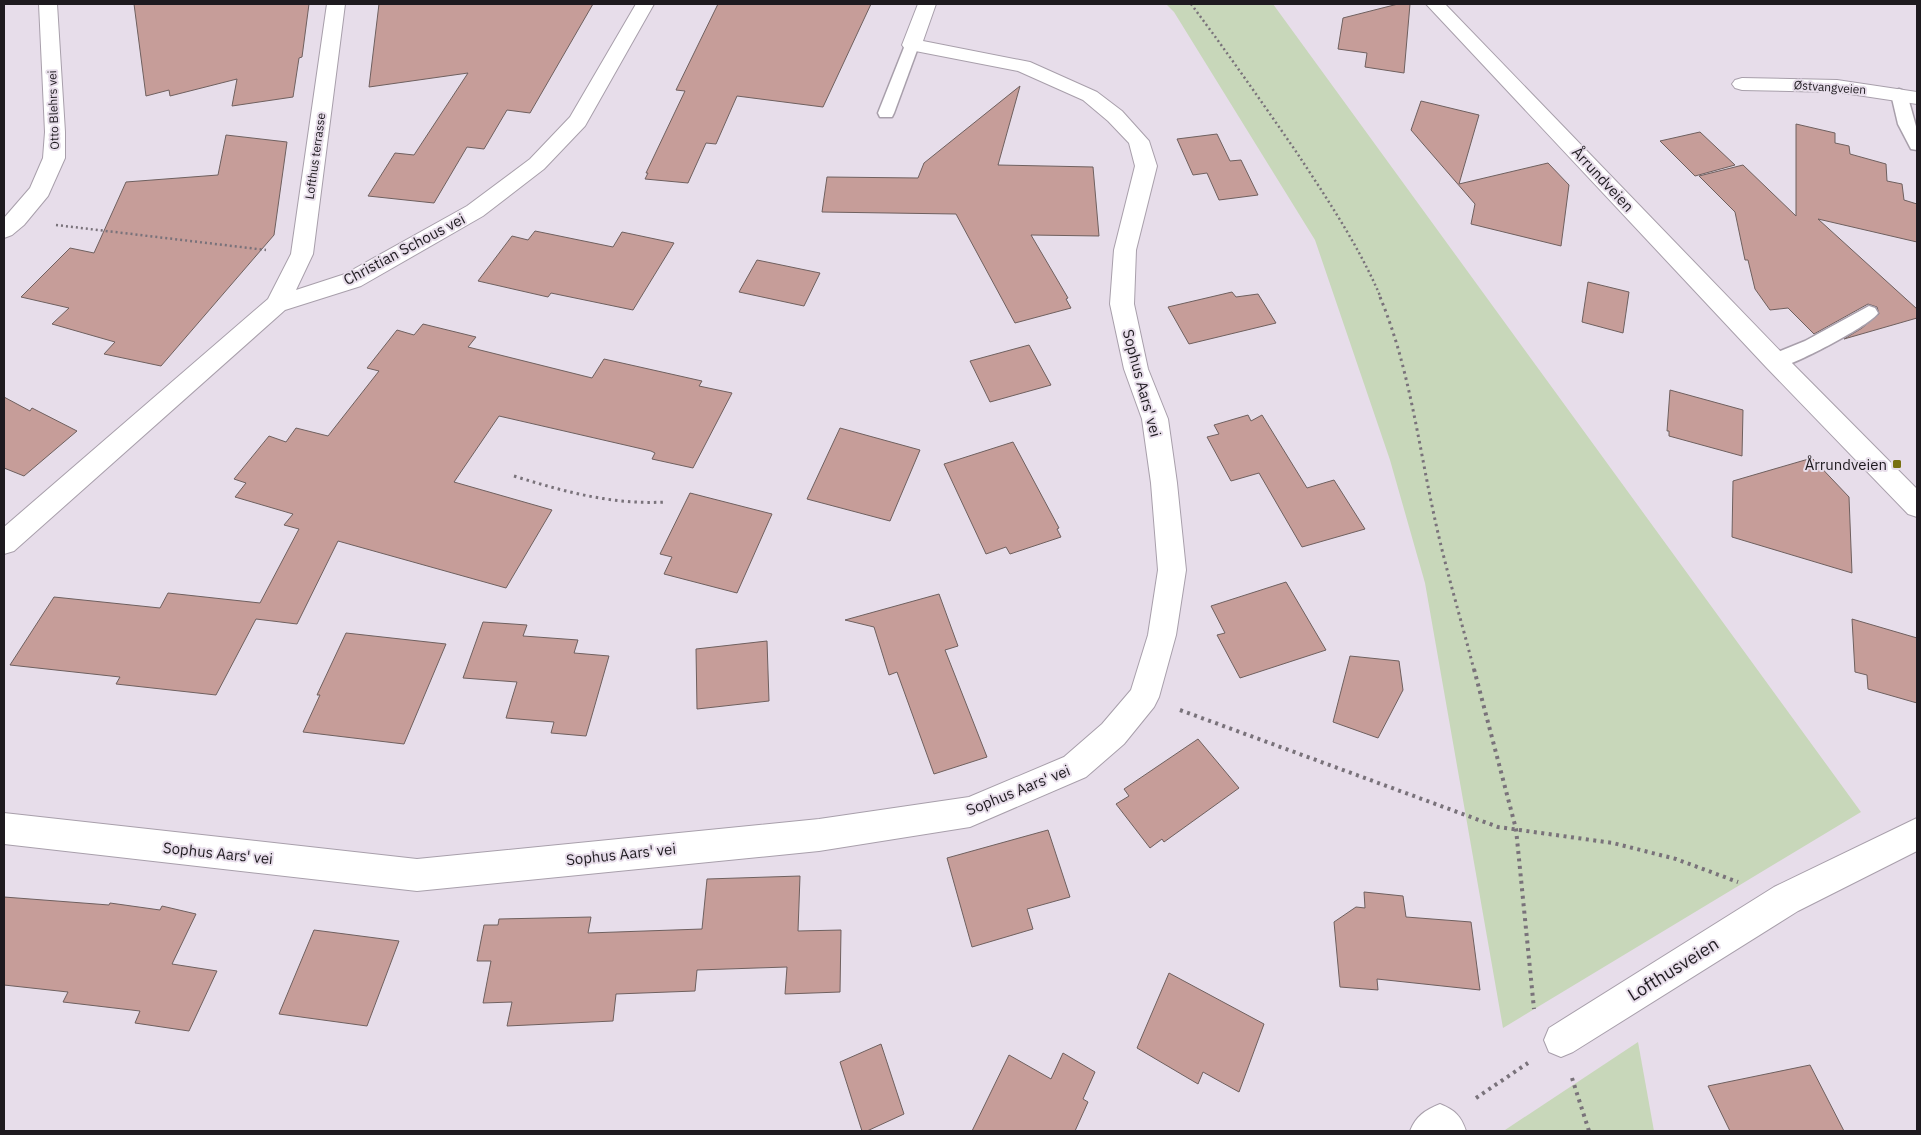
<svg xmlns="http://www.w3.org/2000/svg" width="1921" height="1135" viewBox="0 0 1921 1135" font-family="'IBM Plex Sans',sans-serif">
<rect width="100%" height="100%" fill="#e7ddea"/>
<g fill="#c8d7ba">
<path d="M1166 4H1273L1861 812 1503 1028 1425 583 1390 460 1315 240 1174 12Z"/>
<path d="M1638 1042 1654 1131H1505V1130Z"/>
</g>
<g fill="#c69d99" stroke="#6f605f">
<path d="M134 4H309L302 57 299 58 293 97 232 106 237 79 170 96 169 90 146 96Z"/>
<path d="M379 4H593L530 113 507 110 484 149 467 147 434 203 368 196 395 153 414 155 468 73 369 87Z"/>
<path d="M718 4H871L823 107 737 96 716 144 706 143 688 183 645 179 648 173H646L685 91 676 90Z"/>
<path d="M1398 4H1410L1404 73 1365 67 1367 53 1338 49 1343 18Z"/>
<path d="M1020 86 998 165 1093 167 1099 236 1031 235 1068 298 1066 299 1071 308 1015 323 956 214 822 212 827 177 918 178 924 163Z"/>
<path d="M1421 101 1479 115 1459 184 1548 163 1569 185 1561 246 1471 224 1475 204 1411 130Z"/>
<path d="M1796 124 1835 133V143L1849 146 1850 154 1886 164 1887 181 1902 184 1904 200 1917 204V242L1818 219 1917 309V318L1844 339 1862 328 1879 314 1877 307 1868 304 1814 334 1788 308 1770 310 1755 289 1748 260H1745L1735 212 1699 176 1743 165 1796 216Z"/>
<path d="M1700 132 1735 165 1695 176 1660 141Z"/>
<path d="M1217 134 1230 161 1241 160 1258 195 1219 200 1207 173 1193 175 1177 139Z"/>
<path d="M226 135 287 142 274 235 161 366 104 354 115 342 52 324 69 308 21 297 70 248 94 253 126 182 218 175Z"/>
<path d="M535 231 613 247 622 232 674 243 633 310 551 293 548 297 478 281 512 236 528 240Z"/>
<path d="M757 260 820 273 804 306 739 292Z"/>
<path d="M1588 282 1629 292 1623 333 1582 322Z"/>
<path d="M1232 292 1236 297 1258 294 1276 323 1189 344 1168 307Z"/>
<path d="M423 324 476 337 468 347 592 378 604 359 702 381 699 386 732 393 693 468 652 459 655 453 651 451 499 416 454 482 552 510 506 588 338 541 297 624 256 619 216 695 116 684 120 677 10 665 54 597 160 608 168 593 260 603 299 529 284 525 293 514 235 497 246 483 234 479 269 436 286 442 296 428 328 436 379 371 367 368 397 330 414 335Z"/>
<path d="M1029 345 1051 385 990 402 970 361Z"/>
<path d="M1670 390 1743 410 1742 456 1669 436V431H1667Z"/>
<path d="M4 397 30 411 32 408 77 431 24 476 4 468Z"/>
<path d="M1248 415 1251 421 1262 415 1307 488 1334 480 1365 529 1302 547 1259 473 1231 481 1207 437 1219 434 1214 425Z"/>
<path d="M840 428 920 450 890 521 807 499Z"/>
<path d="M1013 442 1059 528 1057 529 1061 537 1010 554 1006 547 986 554 944 464Z"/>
<path d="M1812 458 1849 497 1852 573 1732 537 1733 481Z"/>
<path d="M690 493 772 514 737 593 664 574 672 557 660 554Z"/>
<path d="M1286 582 1326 650 1240 678 1217 635 1225 633 1211 606Z"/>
<path d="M939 594 958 646 945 650 987 757 934 774 897 672 889 675 874 627 845 620Z"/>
<path d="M1852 619 1917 638V703L1868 689 1867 675 1855 672Z"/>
<path d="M483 622 527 625 523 636 578 640 574 653 609 656 586 736 551 733 554 722 506 718 517 682 463 678Z"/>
<path d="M346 633 446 644 404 744 303 732 320 695H317Z"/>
<path d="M767 641 769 701 697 709 696 649Z"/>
<path d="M1350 656 1399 661 1403 690 1378 738 1333 722Z"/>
<path d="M1198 739 1239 788 1164 842 1162 839 1150 848 1116 804 1129 796 1124 789Z"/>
<path d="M1048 830 1070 897 1027 909 1033 929 972 947 947 858Z"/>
<path d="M800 876 798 931 841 930 840 992 785 994 787 967 697 970 695 991 616 994 613 1021 507 1026 512 1002 483 1003 491 961H477L484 925H498L499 919 591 917 588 933 702 929 707 879Z"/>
<path d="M1364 892 1403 896 1406 917 1471 922 1480 990 1377 979 1378 990 1340 987 1334 922 1356 907 1365 908Z"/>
<path d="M4 897 109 905 110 903 160 910 162 906 196 914 172 964 217 971 189 1031 135 1023 140 1011 63 1002 68 992 4 985Z"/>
<path d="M314 930 399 941 367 1026 279 1014Z"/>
<path d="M1169 973 1264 1024 1239 1092 1203 1072 1198 1084 1137 1048Z"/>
<path d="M881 1044 904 1114 867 1131H862L840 1062Z"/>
<path d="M1063 1053 1095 1072 1083 1099 1088 1102 1075 1131H972L1009 1055 1051 1079Z"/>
<path d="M1810 1065 1844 1131H1730L1708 1086Z"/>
</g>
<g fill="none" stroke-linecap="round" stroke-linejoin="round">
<defs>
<g id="service">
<path d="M912 41 917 42 919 45 894 113 892 117H880L878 113 905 45 907 42Z"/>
<path d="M1899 89 1904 91 1907 94 1917 130V150L1911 149 1898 124 1891 94 1894 91Z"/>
<path d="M1869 306 1875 308 1878 313C1871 325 1791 367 1776 368 1774 368 1770 367 1768 366L1766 361 1768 356 1805 341Z"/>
</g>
<g id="minor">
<path d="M39 4H57L65 132V158L48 196 24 225 12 235 4 238V218L30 188 43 158 45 132Z"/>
<path d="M327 4H345L313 254 296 290 345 274 467 206 530 159 570 117 636 4H654L585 126 544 169 483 216 361 286 285 310 14 551 4 554V527L268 299 291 254Z"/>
<path d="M918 4H936L923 41 1030 62 1097 92 1122 111 1149 141 1157 166 1136 250 1134 304 1148 369 1168 419 1177 483 1186 570 1176 635 1159 697 1154 707 1124 744 1086 777 970 827 819 851 417 891 4 844V813L417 859 819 819 969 797 1064 757 1102 724 1131 690 1148 635 1158 570 1151 483 1142 419 1124 369 1110 304 1114 250 1135 166 1129 143 1108 121 1083 100 1018 71 905 49 902 45Z"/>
<path d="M1426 4H1445L1784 355 1917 489V517L1908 514 1766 367Z"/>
<path d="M1742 78 1837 80 1917 92V104L1837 92 1742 90 1735 88 1732 84 1735 80Z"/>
<path d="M1917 818V851L1798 911 1573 1052 1561 1057 1549 1052 1544 1040 1549 1028 1774 887Z"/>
<path d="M1440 1104C1455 1110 1461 1116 1466 1131H1410C1416 1116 1425 1110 1440 1104Z"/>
</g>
</defs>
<use href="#service" stroke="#a89fab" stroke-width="3"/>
<use href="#minor" stroke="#a89fab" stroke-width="2"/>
<g stroke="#79727a" stroke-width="2.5" stroke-dasharray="2 3" stroke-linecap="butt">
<path d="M1191 4C1227 52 1261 101 1295 150 1326 197 1359 246 1381 298"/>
<path d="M56 225 266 250"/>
</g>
<g stroke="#79727a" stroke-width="3" stroke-dasharray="2.5 4" stroke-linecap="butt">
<path d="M1380 297C1409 366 1418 442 1434 515 1445 567 1461 619 1474 670"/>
<path d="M514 476C565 492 613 505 666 502"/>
</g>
<g stroke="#79727a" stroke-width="4" stroke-dasharray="3 4.5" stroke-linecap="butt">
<path d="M1474 669 1516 829 1534 1009"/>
<path d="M1180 710 1498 827 1613 843 1676 859 1738 882"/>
<path d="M1572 1078 1589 1131"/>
<path d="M1476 1098 1528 1063"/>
</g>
<use href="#service" fill="#fff" fill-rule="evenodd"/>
<use href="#minor" fill="#fff" fill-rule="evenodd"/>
</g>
<rect fill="#787011" stroke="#e7ddea" stroke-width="2" x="1892" y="459" width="10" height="10" rx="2.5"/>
<g text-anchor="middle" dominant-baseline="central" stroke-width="4" stroke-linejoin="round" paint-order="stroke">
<g font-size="12" fill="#1e1a1f" stroke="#e7ddea">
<text transform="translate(1830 87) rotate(4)">Østvangveien</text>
<text transform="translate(53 110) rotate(-92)">Otto Blehrs vei</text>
<text transform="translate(315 156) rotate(-82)">Lofthus terrasse</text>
</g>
<g font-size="15" fill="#1e1a1f" stroke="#e7ddea">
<text transform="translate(1603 179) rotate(47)">Årrundveien</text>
<text transform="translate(404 249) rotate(-28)">Christian Schous vei</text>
<text transform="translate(1142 383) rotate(75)">Sophus Aars' vei</text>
<text transform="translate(1018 790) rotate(-22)">Sophus Aars' vei</text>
<text transform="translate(218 853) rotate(6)">Sophus Aars' vei</text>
<text transform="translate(621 854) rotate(-6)">Sophus Aars' vei</text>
</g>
<g font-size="15" fill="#1e1a1f" stroke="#e7ddea" text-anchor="end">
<text x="1887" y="464">Årrundveien</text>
</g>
<g font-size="18" fill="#1e1a1f" stroke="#e7ddea">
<text transform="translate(1673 969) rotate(-32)">Lofthusveien</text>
</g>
</g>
<rect width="1921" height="1135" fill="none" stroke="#1e1a1f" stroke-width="10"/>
</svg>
